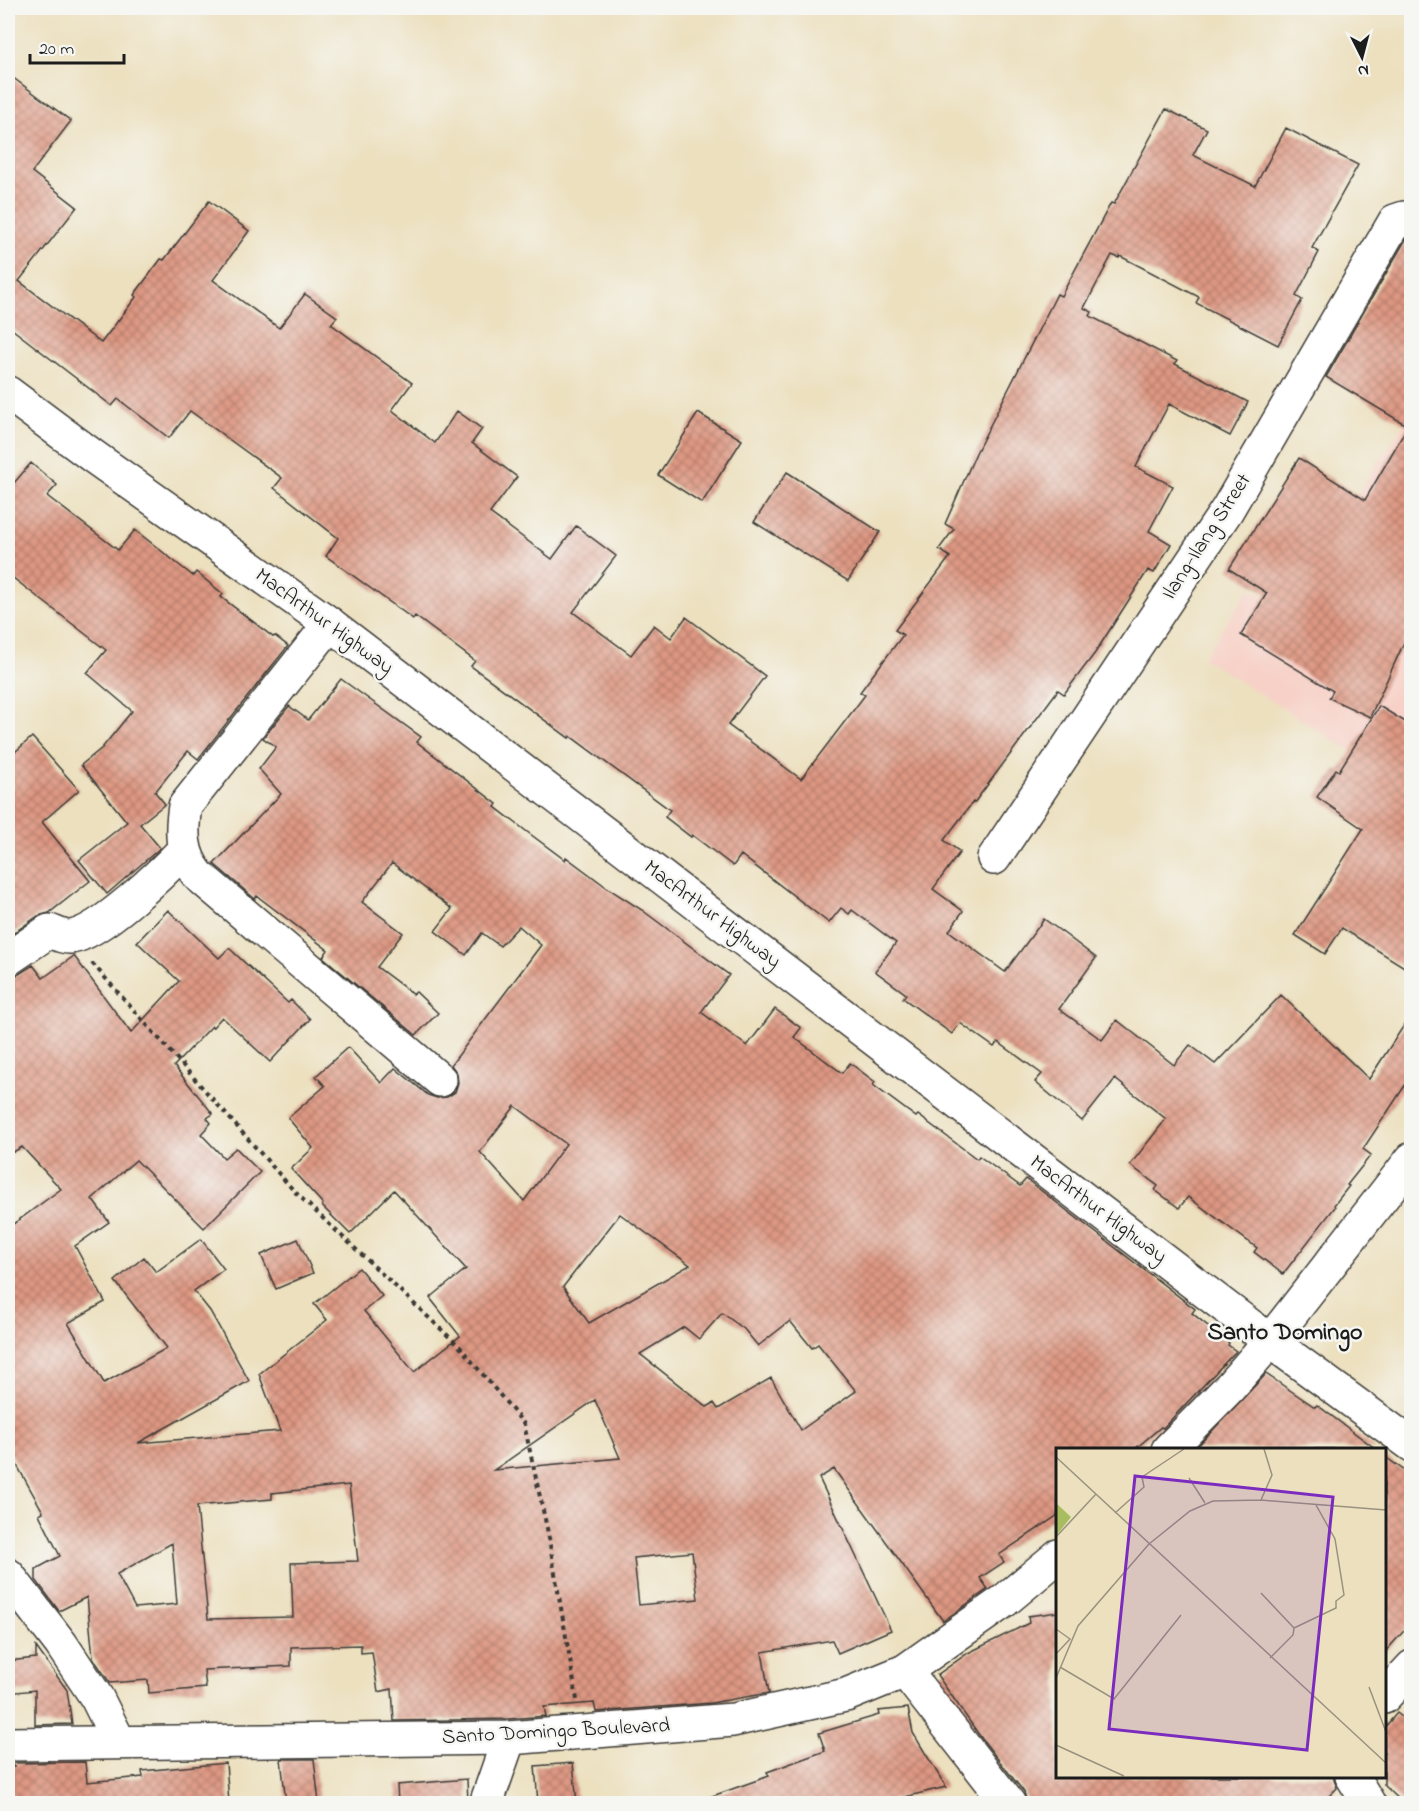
<svg xmlns="http://www.w3.org/2000/svg" width="1419" height="1811" viewBox="0 0 1419 1811" font-family="'Indie Flower',sans-serif">
<defs>
<pattern id="building-cross-hatch" width="8" height="8" patternUnits="userSpaceOnUse" patternTransform="scale(1.5)"><rect width="8" height="8" fill="#de9883"/><path d="M0 0l8 8M0 8l8-8" fill="none" stroke="#b37b6a"/></pattern>
</defs>
<rect width="100%" height="100%" fill="#f6f6f2"/>
<filter id="ink" filterUnits="userSpaceOnUse"><feTurbulence type="fractalNoise" baseFrequency=".0167" numOctaves="2"/><feDisplacementMap in="SourceGraphic" scale="12" xChannelSelector="R" yChannelSelector="G"/><feConvolveMatrix kernelMatrix="1 2 1 2 8 2 1 2 1" color-interpolation-filters="sRGB"/></filter>
<filter id="wash" filterUnits="userSpaceOnUse"><feTurbulence type="fractalNoise" baseFrequency=".008" numOctaves="4" result="noise"/><feDisplacementMap in="SourceGraphic" scale="24" xChannelSelector="R" yChannelSelector="G"/><feGaussianBlur stdDeviation="1.35" result="paint"/><feColorMatrix in="noise" values="0 0 0 0 0 0 0 0 0 0 0 0 0 0 0 0 0 1.4 0 .05"/><feComposite in="paint" operator="in"/></filter>
<g filter="url(#wash)">
<rect width="100%" height="100%" fill="#ece0bf"/>
<path fill="#f7d1c7" d="M1411 413V789L1203 658 1249 589 1286 604Z"/>
<g id="blocks">
<g fill="url(#building-cross-hatch)" fill-rule="evenodd">
<path d="M8 74 71 121 32 172 77 207 19 281 101 343 136 297 134 295 161 259 164 260 209 201 249 231 213 280 279 328 305 294 337 317 331 324 412 383 392 410 435 443 457 411 482 429 472 443 517 477 490 513 552 559 576 526 616 556 573 612 631 655 654 625 671 638 686 617 765 676 728 725 801 779 865 695 860 692 903 635 895 630 950 557 939 549 954 529 945 524 976 453 1057 294 1061 296 1111 203 1114 204 1166 109 1207 129 1193 155 1255 186 1286 128 1358 165 1312 248 1319 252 1296 296 1302 300 1278 345 1196 303 1199 297 1120 256 1119 258 1112 255 1084 308 1092 312 1090 316 1177 361 1175 364 1248 402 1230 436 1169 404 1136 467 1173 486 1149 531 1171 544 1154 573 1148 570 1095 653 1064 694 1058 690 974 803 973 802 944 840 960 852 933 889 963 911 949 931 1005 972 1044 919 1066 935 1096 958 1059 1009 1102 1040 1117 1020 1174 1065 1190 1045 1215 1064 1281 995 1369 1079 1412 1013V1075L1363 1149 1371 1155 1347 1185 1349 1186 1334 1205 1335 1207 1283 1274 1254 1252 1257 1248 1188 1197 1179 1208 1155 1190 1158 1186 1130 1165 1166 1119 1115 1079 1082 1121 1035 1082 1042 1074 998 1042 994 1047 960 1023 952 1034 903 998 906 994 875 971 896 943 852 910 849 914 841 908 829 923 741 855 733 866 692 835 691 837 665 817 670 810 570 736 569 738 471 666 475 661 415 616 413 619 326 556 338 538 274 488 282 478 190 411 169 438 118 399 112 406 8 326Z"/>
<path d="M1406 239 1412 240V625L1370 717 1329 698 1333 691 1241 635 1267 593 1229 569 1299 458 1365 500 1408 426 1326 377Z"/>
<path d="M698 413 742 440 702 503 658 475Z"/>
<path d="M31 463 57 485 47 496 118 550 135 530 193 576 196 572 223 594 221 597 273 637 275 636 288 646 198 759 188 751 155 792 165 804 140 824 160 848 107 894 79 860 127 822 81 765 102 748 132 711 87 673 106 650 8 574V490Z"/>
<path d="M787 472 880 532 848 581 754 522Z"/>
<path d="M341 679 421 737 417 742 497 804 495 807 526 831 565 860 566 857 609 889 642 910 729 975 701 1012 747 1046 775 1009 801 1028 794 1037 842 1073 850 1063 875 1082 873 1085 916 1117 918 1115 977 1159 979 1156 1020 1186 1026 1179 1195 1309 1192 1313 1229 1343 1228 1345 1236 1351 1163 1428 1161 1427 1135 1449H1058V1515L999 1555 1004 1562 980 1578 988 1589 943 1621 834 1469 819 1478 891 1630 838 1653 832 1640 762 1652 769 1693 711 1703 596 1712 594 1703 544 1707 546 1716 508 1719 394 1721 392 1689 378 1692 372 1652 361 1653V1645L291 1647V1666L204 1670 206 1688 149 1693 148 1680 110 1683 93 1658 87 1597 59 1611 36 1580V1569L60 1556 39 1514 43 1512 8 1449V1228L61 1189 22 1147 8 1155V977L19 974 33 965 43 978 74 956 131 1033 179 981 137 942 168 910 219 958 229 948 288 1003 291 1000 310 1019 270 1062 222 1017 213 1027 212 1026 174 1066 213 1114 207 1118 211 1123 201 1134 224 1158 236 1148 260 1172 204 1228 136 1160 92 1199 109 1222 75 1246 105 1302 68 1323 104 1383 167 1348 115 1281 144 1257 156 1272 201 1239 224 1269 194 1291 210 1311 249 1381 138 1443 280 1431 259 1374 327 1320 314 1304 359 1268 382 1296 364 1311 414 1372 460 1336 430 1298 466 1269 394 1190 350 1234 322 1206 323 1204 291 1169 313 1148 288 1118 325 1086 316 1076 348 1047 381 1083 395 1068 428 1095 437 1098 447 1097 455 1092 458 1083 457 1073 451 1065 541 945 519 926 500 946 482 933 466 955 435 931 452 909 392 863 362 902 403 933 377 967 413 994 416 992 438 1013 416 1035 323 957 328 950 257 896 255 899 214 864 281 794 259 769 276 747 263 738 289 706 308 720ZM515 1106 566 1144 524 1201 480 1152ZM620 1214 690 1265 589 1323 563 1287ZM722 1313 744 1329 758 1346 790 1321 812 1348 818 1344 856 1391 801 1430 771 1378 718 1409 714 1403 707 1407 640 1354 684 1327 699 1339ZM595 1400 620 1458 494 1470ZM349 1485 358 1561 291 1563 293 1617 208 1619 197 1506 272 1499V1493ZM172 1543 177 1604 135 1608 117 1574ZM692 1552 698 1599 639 1605 634 1558Z"/>
<path d="M1379 706 1412 726V972L1342 928 1325 954 1295 935 1363 829 1317 797 1336 769 1339 771Z"/>
<path d="M32 737 79 790 42 822 90 881 49 913 38 916 8 937V758Z"/>
<path d="M298 1239 313 1273 276 1289 261 1255Z"/>
<path d="M1266 1374 1315 1407 1317 1405 1376 1449H1195Z"/>
<path d="M1384 1456 1412 1476V1622L1384 1653Z"/>
<path d="M1058 1612V1776H1333L1337 1788 1322 1803H1027L1024 1792 982 1739 937 1675 968 1653 1029 1623 1028 1616Z"/>
<path d="M36 1647 67 1690 72 1724 35 1725V1690L8 1693V1661L36 1658Z"/>
<path d="M908 1708 913 1733 946 1787 880 1803H702L701 1800 769 1776 767 1772 825 1751 819 1733 879 1715 878 1711Z"/>
<path d="M1397 1713 1412 1725V1803H1403L1384 1785V1728Z"/>
<path d="M281 1759H314L319 1803H286Z"/>
<path d="M85 1762 87 1782 143 1777 142 1771 226 1763 229 1803H8V1768L14 1767V1763Z"/>
<path d="M573 1763 577 1803H538L535 1766Z"/>
<path d="M467 1779 468 1803H398L397 1785Z"/>
</g>
</g>
</g>
<g filter="url(#ink)">
<use href="#blocks" fill-opacity="0" stroke="#3b3934" stroke-width="1.5"/>
<g fill="none" stroke-linecap="round" stroke-linejoin="round">
<defs>
<g id="minor">
<path d="M330 624 185 806C181 832 181 854 198 875L440 1080"/>
<path d="M994 858 1227 510 1395 221 1404 218 1412 222"/>
<path d="M8 959 49 931C55 933 65 938 71 937 100 933 163 872 184 850"/>
<path d="M1168 1450 1230 1387 1270 1341"/>
<path d="M8 1575 61 1644 97 1698 119 1742"/>
<path d="M905 1671 1009 1804"/>
<path d="M1384 1697 1412 1667"/>
<path d="M8 1744 509 1738 733 1720 846 1695 905 1671 1004 1601 1058 1556"/>
<path d="M1352 1776 1369 1804"/>
<path d="M486 1804 509 1738"/>
</g>
<path id="secondary" d="M1270 1341 1412 1159"/>
<path id="trunk" d="M8 393 94 457 330 624 1270 1341 1412 1445"/>
</defs>
<use href="#minor" stroke="#3b3934" stroke-width="36"/>
<use href="#secondary" stroke="#3b3934" stroke-width="36"/>
<use href="#trunk" stroke="#3b3934" stroke-width="36"/>
<path stroke="#3b3934" stroke-width="4" stroke-dasharray="4.5 4.5" stroke-linecap="butt" d="M92 963 295 1192 460 1347 524 1424 548 1533 577 1700"/>
<use href="#minor" stroke="#fff" stroke-width="33"/>
<use href="#secondary" stroke="#fff" stroke-width="33"/>
<use href="#trunk" stroke="#fff" stroke-width="33"/>
</g>
</g>
<g text-anchor="middle" dominant-baseline="central" stroke-width="5" stroke-linejoin="round" paint-order="stroke">
<g font-size="21" fill="#1c1c1c" stroke="#f6f6f2">
<text transform="translate(1207 537) rotate(-57)">Ilang-Ilang Street</text>
<text transform="translate(324 622) rotate(36)">MacArthur Highway</text>
<text transform="translate(712 915) rotate(37)">MacArthur Highway</text>
<text transform="translate(1098 1210) rotate(37)">MacArthur Highway</text>
<text transform="translate(556 1732) rotate(-3)">Santo Domingo Boulevard</text>
</g>
<g font-size="24" font-weight="bold" fill="#1c1c1c" stroke="#f6f6f2">
<text x="1285" y="1333">Santo Domingo</text>
</g>
</g>
<g transform="translate(1056 1448)">
<rect width="330" height="330" fill="#ece0bf"/>
<path d="M0 55 15 69 0 88Z" fill="#a8bc60"/>
<path fill="none" stroke="#99927e" stroke-width="1.5" d="M0 9 330 315M133 30 149 55M205 52 216 27 208 1M59 65 88 39 86 29 128 1M0 89 40 46M93 96 134 63 157 53 205 52 330 62M205 145 238 180 237 187 214 210M238 180 280 160V153L288 147 279 91 260 57M0 181 14 191 0 206M4 219 58 251 125 167M0 230 22 178 93 96M313 239 330 284M0 297 68 328"/>
<path fill="#7b2cbf" fill-opacity="0.15" stroke="#7b2cbf" stroke-width="3" d="M79 28 277 49 251 302 53 281Z"/>
<rect width="330" height="330" fill="none" stroke="#1c1c1c" stroke-width="3"/>
</g>
<rect width="1419" height="1811" fill="none" stroke="#f6f6f2" stroke-width="30"/>
<g transform="translate(1362 57) rotate(174)" stroke="#f6f6f2" stroke-width="4.5" paint-order="stroke">
<path d="M0-4.5L10 22L0 15L-10 22Z" fill="#1c1c1c"/>
<text y="-9" font-size="16" font-weight="bold" text-anchor="middle" fill="#1c1c1c">N</text>
</g>
<path d="M30 54v9h94v-9" fill="none" stroke="#1c1c1c" stroke-width="3"/>
<text x="39" y="54" font-size="18" fill="#1c1c1c" stroke="#f6f6f2" stroke-width="4.5" paint-order="stroke">20 m</text>
</svg>
